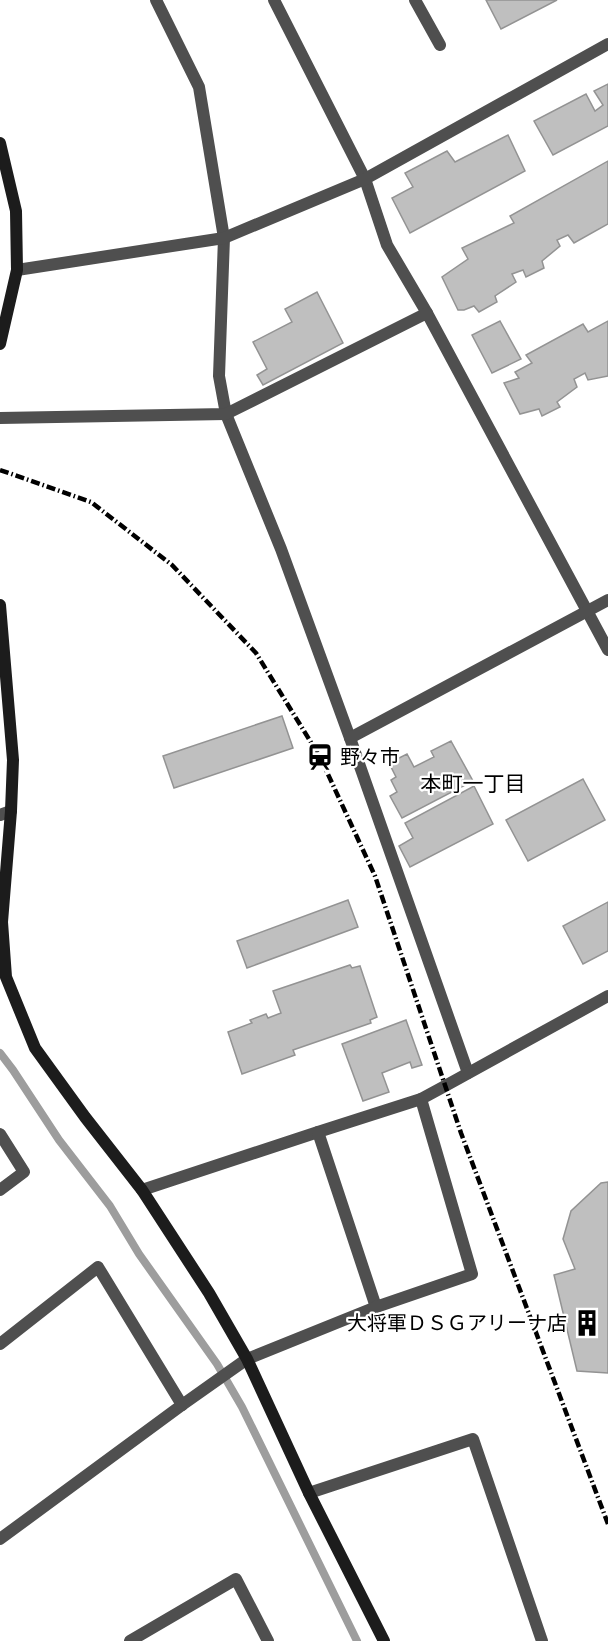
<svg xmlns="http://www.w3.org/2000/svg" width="608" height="1641" viewBox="0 0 608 1641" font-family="Inter,'Noto Sans JP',sans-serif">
<rect width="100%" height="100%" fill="#fff"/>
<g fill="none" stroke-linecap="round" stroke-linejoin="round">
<path stroke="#9d9d9d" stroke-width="8" d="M0 1053 13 1070 59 1140 110 1206 139 1254 217 1364 242 1407 357 1641"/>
</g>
<g fill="#bfbfbf" stroke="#939393" stroke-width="1.5">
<path d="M486 0H557L501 29Z"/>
<path d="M608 84V126L553 155 534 121 586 94 595 111 603 105 594 91Z"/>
<path d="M508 135 525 171 410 233 392 198 413 187 405 173 447 151 455 162Z"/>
<path d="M608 161V224L574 243 568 235 557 240 560 246 542 261 544 268 526 277 523 270 512 274 516 282 495 296 497 302 479 312 474 306 464 310H458L442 277 468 259 462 248 514 223 510 216Z"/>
<path d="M317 292 343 343 263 385 257 375 267 369 253 342 292 322 285 309Z"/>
<path d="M500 321 521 359 492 373 472 335Z"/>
<path d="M608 321V376L588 380 585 373 574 379 577 387 557 402 560 407 542 416 539 409 520 414 504 383 519 378 515 372 532 363 526 355 583 324 588 332Z"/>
<path d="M282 716 293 748 174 788 163 756Z"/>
<path d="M451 741 473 781 402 818 390 796 397 792 391 780 396 777 389 763 407 754 414 767 434 757 431 751Z"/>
<path d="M583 779 605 820 528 861 506 820Z"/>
<path d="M474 786 493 824 410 867 399 846 413 838 405 823Z"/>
<path d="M348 900 358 927 247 968 237 941Z"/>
<path d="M608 902V951L583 964 563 926Z"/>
<path d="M350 965 352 968 360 966 377 1017 370 1020 371 1023 293 1050 295 1055 242 1074 228 1032 252 1023 250 1020 266 1014 268 1018 281 1013 273 991Z"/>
<path d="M406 1020 422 1065 412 1068 410 1062 382 1073 389 1092 363 1101 342 1044Z"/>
<path d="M608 1182V1373L577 1371 554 1275 575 1269 563 1239 571 1211 601 1183Z"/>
</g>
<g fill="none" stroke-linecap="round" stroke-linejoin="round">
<g stroke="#4f4f4f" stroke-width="12">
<path d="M156 0 199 87 224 238 219 376 226 414 281 549 350 738 468 1073"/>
<path d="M274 0 365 179 387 245 427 313"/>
<path d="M415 0 440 45"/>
<path d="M17 270 224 238 365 179 608 44"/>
<path d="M0 418 226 414 427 313 608 650"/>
<path d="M350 738 608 600"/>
<path d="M0 815 11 811"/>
<path d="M0 1134 24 1172 0 1190"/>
<path d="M142 1190 318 1132"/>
<path d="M376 1307 318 1132 421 1099"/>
<path d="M0 1344 98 1267 182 1405"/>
<path d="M309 1493 473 1439 542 1641"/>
<path d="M0 1539 182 1405 247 1359 376 1307 472 1274 421 1099 445 1086 608 996"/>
<path d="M130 1641 236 1579 268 1641"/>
</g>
<g stroke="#1c1c1c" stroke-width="12">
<path d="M0 143 16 211 17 270 0 344"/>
<path d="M0 605 13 760 11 811 2 922 6 977 35 1048 85 1117 142 1190 209 1293 247 1359 309 1493 384 1641"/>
</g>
<path stroke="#000" stroke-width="4.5" stroke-dasharray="9 3 1.5 3" stroke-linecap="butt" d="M0 470 91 502 172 565 256 653 320 757 375 876 461 1133 608 1524"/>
</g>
<defs>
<symbol id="station-bare" viewBox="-9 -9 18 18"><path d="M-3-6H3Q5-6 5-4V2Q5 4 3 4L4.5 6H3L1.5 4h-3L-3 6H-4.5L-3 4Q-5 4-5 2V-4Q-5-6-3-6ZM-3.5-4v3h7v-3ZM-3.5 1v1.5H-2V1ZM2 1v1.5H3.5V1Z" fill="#000" stroke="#fff" stroke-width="2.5" paint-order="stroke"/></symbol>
<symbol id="building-bare" viewBox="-9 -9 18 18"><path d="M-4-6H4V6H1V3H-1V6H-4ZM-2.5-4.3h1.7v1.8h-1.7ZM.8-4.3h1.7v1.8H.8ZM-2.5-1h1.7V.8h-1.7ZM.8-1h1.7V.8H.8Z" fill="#000" stroke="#fff" stroke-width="2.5" paint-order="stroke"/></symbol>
</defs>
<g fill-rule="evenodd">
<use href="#station-bare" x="301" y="738" width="38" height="38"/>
<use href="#building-bare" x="568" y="1304" width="38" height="38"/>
</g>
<g text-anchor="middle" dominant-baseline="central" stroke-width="4.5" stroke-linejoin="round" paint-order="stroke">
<g font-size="20" fill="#000" stroke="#fff" text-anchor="start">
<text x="340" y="757">野々市</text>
<text x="567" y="1323" text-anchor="end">大将軍ＤＳＧアリーナ店</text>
</g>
<g font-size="21" fill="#000" stroke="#fff">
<text x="473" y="783">本町一丁目</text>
</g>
</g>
</svg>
